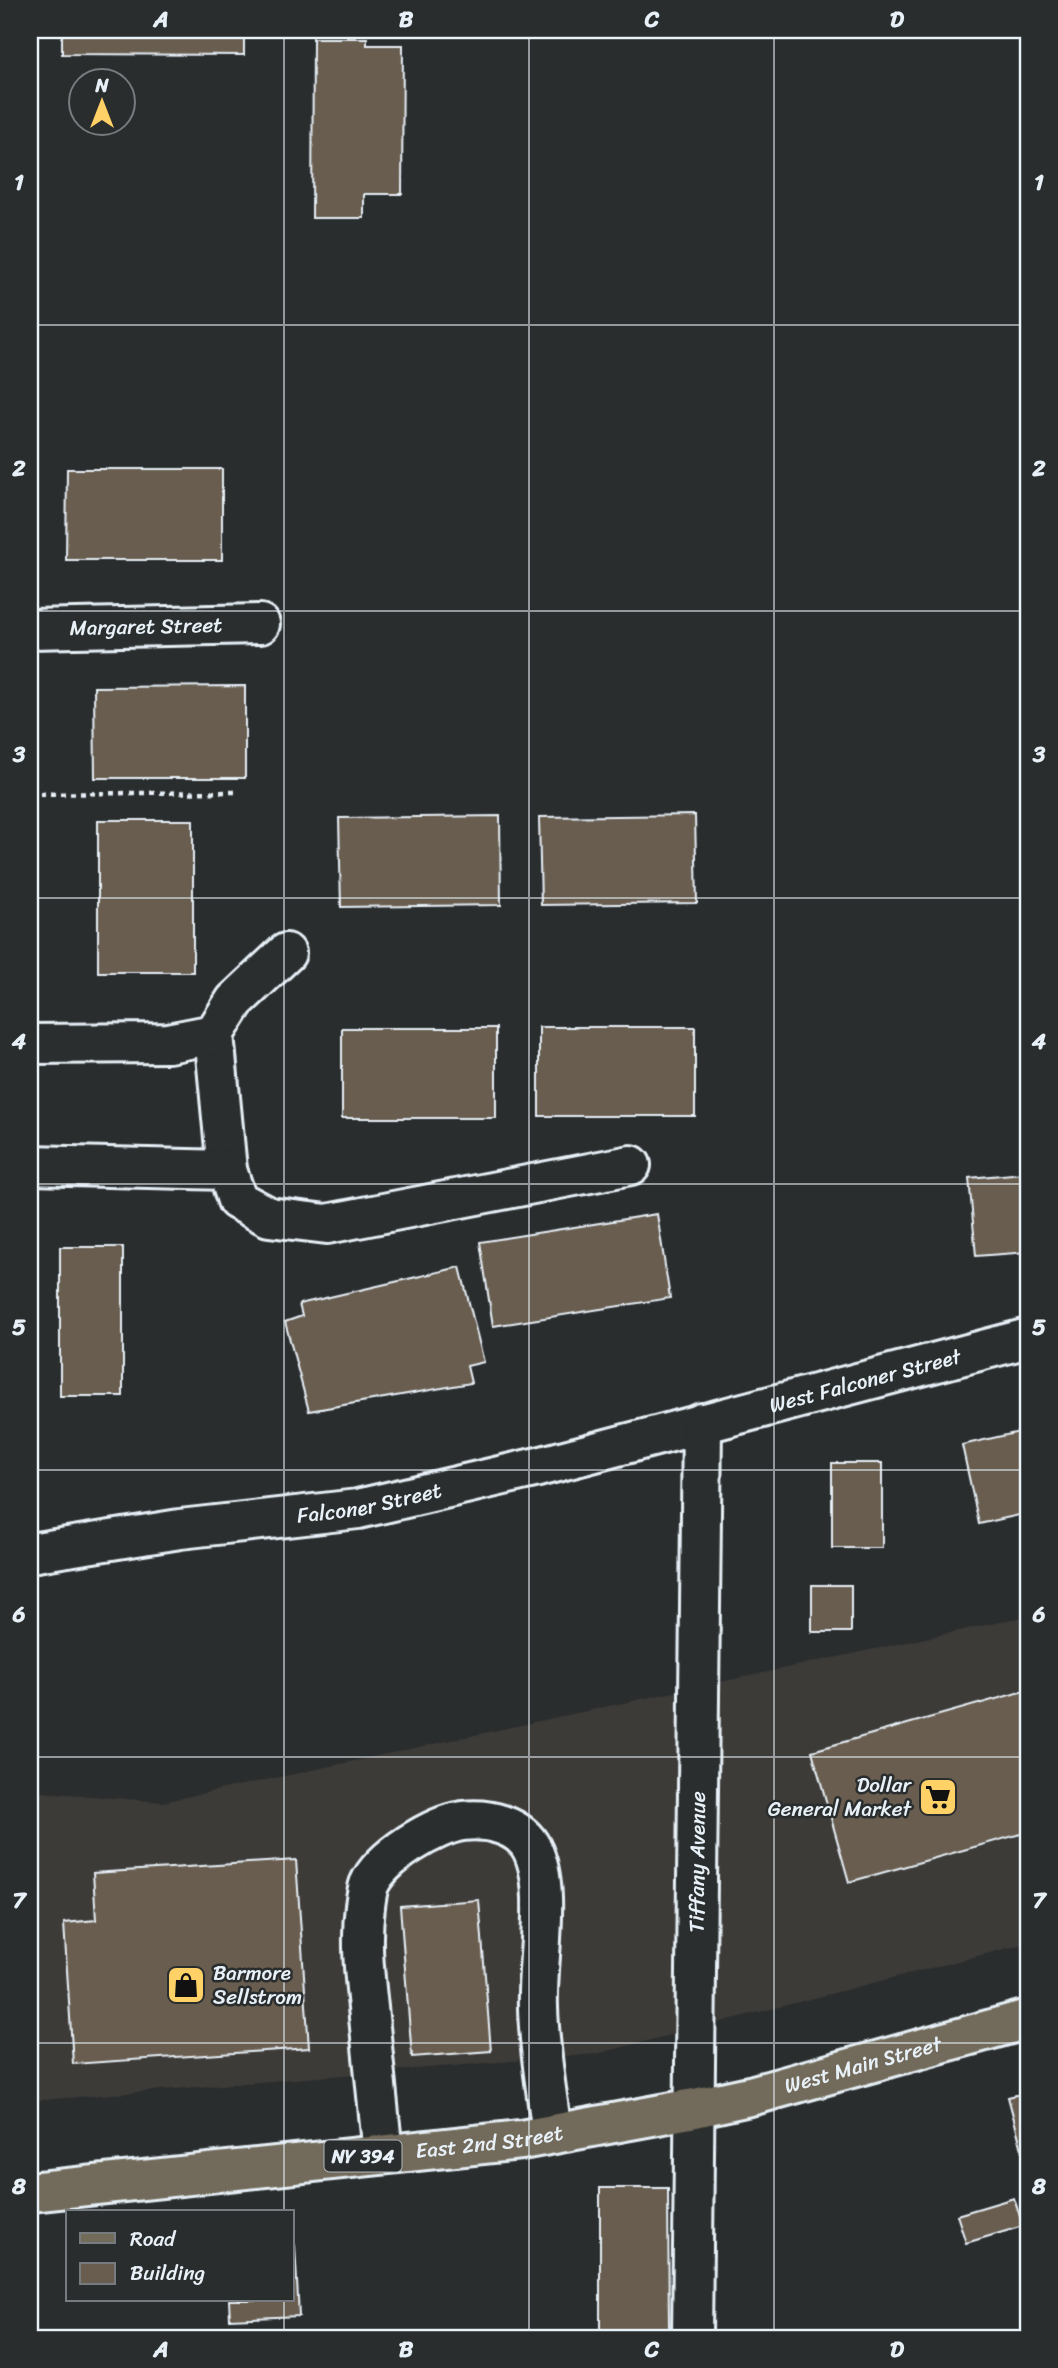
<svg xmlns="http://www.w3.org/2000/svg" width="1058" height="2368" viewBox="0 0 1058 2368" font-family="Sriracha,sans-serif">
<rect width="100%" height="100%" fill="#2a2d2e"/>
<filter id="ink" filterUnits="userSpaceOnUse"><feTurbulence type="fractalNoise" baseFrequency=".0143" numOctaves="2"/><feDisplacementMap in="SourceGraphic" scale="14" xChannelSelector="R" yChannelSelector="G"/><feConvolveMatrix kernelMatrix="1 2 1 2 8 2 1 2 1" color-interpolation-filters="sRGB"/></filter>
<g filter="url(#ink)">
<path fill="#3d3b38" d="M1028 1616V1943L596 2054 30 2101V1791L163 1802Z"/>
<g fill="#695d50" stroke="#e8f1f8" stroke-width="2">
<path d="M62 30H244V55L62 54Z"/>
<path d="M313 38H367V45H403L402 194H364V218H312Z"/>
<path d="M67 469H222V560H66Z"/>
<path d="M245 686V778H95L94 687Z"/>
<path d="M695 815 697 903 541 905 539 817Z"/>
<path d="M500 816 501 905 341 907 339 818Z"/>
<rect x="98" y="820" width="95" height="152"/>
<rect x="539" y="1027" width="156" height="89"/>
<rect x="342" y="1028" width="154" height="90"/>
<path d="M1023 1173 1028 1252 976 1256 969 1178Z"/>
<path d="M657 1214 670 1298 493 1326 480 1242Z"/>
<rect x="60" y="1247" width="63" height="149"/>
<path d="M460 1267 484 1362 467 1366 471 1383 309 1411 285 1322 302 1316 299 1304Z"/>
<path d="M1028 1430V1513L979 1524 962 1445Z"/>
<rect x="832" y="1463" width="50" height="85"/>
<rect x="812" y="1585" width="39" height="47"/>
<path d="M1028 1690V1832L849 1882 812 1751Z"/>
<path d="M296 1860 309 2048 73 2064 64 1923 96 1920 93 1873Z"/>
<path d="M479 1900 491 2051 412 2057 400 1906Z"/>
<path d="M1028 2092V2172L1008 2097Z"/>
<path d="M600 2188H668L669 2332H600Z"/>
<path d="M1014 2198 1023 2226 966 2243 957 2215Z"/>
<path d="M292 2245H295L299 2316 230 2319 229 2300H292Z"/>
</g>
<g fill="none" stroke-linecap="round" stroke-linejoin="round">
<defs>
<g id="minor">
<path id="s1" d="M30 629 260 624"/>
<path d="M214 1034 227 1170"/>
<path d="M30 1044 168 1043 214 1034 235 1001 286 953"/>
<path d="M30 1165 227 1170 237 1200 269 1217 327 1224 631 1165"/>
<path id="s2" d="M30 1553 180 1529 358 1509 538 1467 1028 1338"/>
<path d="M383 2154C378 2108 374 2063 369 2017 365 1978 360 1945 365 1906 366 1899 367 1891 369 1885 381 1857 434 1825 463 1821 487 1818 520 1825 532 1849 552 1889 536 1963 538 2007 539 2050 547 2092 552 2134"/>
<path id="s3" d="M692 2338 702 1423"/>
</g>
<g id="major">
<path id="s4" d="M30 2192 521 2140 695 2108 754 2095 1028 2019"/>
</g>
</defs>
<use href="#minor" stroke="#e8f1f8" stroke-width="44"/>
<use href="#major" stroke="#e8f1f8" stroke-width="44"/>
<path stroke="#e8f1f8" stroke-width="4.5" stroke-dasharray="5 5" stroke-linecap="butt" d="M30 794 236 792"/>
<use href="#minor" stroke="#2a2d2e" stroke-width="38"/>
<use href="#major" stroke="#726b5a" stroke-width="38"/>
</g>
</g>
<path fill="none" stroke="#e8f1f8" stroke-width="2" stroke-opacity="0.55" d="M284 30V2212M529 30V2338M774 30V2338M30 325H1028M30 611H1028M30 898H1028M30 1184H1028M30 1470H1028M30 1757H1028M30 2043H1028M284 2300V2338"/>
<defs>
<symbol id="supermarket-square" viewBox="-11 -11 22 22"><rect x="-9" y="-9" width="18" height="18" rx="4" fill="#ffd166" stroke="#2a2d2e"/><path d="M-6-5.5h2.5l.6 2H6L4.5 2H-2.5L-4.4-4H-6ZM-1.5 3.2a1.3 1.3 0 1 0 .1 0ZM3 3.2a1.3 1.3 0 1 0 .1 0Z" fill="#111"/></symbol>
<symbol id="shop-square" viewBox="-11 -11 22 22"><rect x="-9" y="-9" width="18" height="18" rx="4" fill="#ffd166" stroke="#2a2d2e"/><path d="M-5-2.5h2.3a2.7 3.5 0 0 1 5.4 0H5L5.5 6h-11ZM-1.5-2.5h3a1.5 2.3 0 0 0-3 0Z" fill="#111"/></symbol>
</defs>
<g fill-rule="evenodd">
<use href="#supermarket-square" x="916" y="1775" width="44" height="44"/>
<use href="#shop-square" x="164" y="1963" width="44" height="44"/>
</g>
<g text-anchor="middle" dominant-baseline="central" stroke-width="5" stroke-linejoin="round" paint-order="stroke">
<rect fill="#2a2d2e" stroke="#afb6bb" stroke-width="2" x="324.5" y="2140.5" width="77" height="31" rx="5"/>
<g font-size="19" font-weight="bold" fill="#e8f1f8">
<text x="363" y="2156">NY 394</text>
</g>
<g font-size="21" fill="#e8f1f8" stroke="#2a2d2e">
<text stroke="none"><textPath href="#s1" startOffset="116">Margaret Street</textPath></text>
<text stroke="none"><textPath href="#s2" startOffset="854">West Falconer Street</textPath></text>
<text stroke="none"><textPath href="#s2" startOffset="343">Falconer Street</textPath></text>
<text stroke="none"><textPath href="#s3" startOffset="476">Tiffany Avenue</textPath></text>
<text stroke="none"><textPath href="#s4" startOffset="844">West Main Street</textPath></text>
<text stroke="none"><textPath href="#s4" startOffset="462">East 2nd Street</textPath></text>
</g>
<g font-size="21" fill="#e8f1f8" stroke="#2a2d2e" text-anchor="end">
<text x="911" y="1785">Dollar<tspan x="911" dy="24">General Market</tspan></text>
<text x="213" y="1973" text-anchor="start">Barmore<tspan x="213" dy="24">Sellstrom</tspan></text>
</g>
</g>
<rect width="1058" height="2368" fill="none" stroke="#2a2d2e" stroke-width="77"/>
<rect x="66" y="2210" width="228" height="91" fill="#2a2d2e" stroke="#767b7f" stroke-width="2"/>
<rect x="80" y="2233" width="35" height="10" fill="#726b5a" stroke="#767b7f" stroke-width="2"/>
<text x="130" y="2246" font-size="21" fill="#e8f1f8">Road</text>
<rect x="80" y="2263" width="35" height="21" fill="#695d50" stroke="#767b7f" stroke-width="2"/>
<text x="130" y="2280" font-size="21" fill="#e8f1f8">Building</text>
<g transform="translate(102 102)"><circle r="33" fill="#2a2d2e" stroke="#767b7f" stroke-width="2"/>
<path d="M0-5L12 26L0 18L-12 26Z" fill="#ffd166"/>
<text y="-10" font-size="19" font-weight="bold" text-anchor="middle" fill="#e8f1f8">N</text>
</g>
<rect x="38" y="38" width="982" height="2292" fill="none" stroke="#e8f1f8" stroke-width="2.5"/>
<g font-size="23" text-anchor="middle" font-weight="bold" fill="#e8f1f8">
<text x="161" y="27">A</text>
<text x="406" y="27">B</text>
<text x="652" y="27">C</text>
<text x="897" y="27">D</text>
<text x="19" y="190">1</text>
<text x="1039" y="190">1</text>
<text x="19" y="476">2</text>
<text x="1039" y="476">2</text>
<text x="19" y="762">3</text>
<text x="1039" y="762">3</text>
<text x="19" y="1049">4</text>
<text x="1039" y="1049">4</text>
<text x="19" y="1335">5</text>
<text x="1039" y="1335">5</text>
<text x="19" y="1622">6</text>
<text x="1039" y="1622">6</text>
<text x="19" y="1908">7</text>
<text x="1039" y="1908">7</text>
<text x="19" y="2194">8</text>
<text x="1039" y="2194">8</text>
<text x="161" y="2357">A</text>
<text x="406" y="2357">B</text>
<text x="652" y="2357">C</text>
<text x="897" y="2357">D</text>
</g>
</svg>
